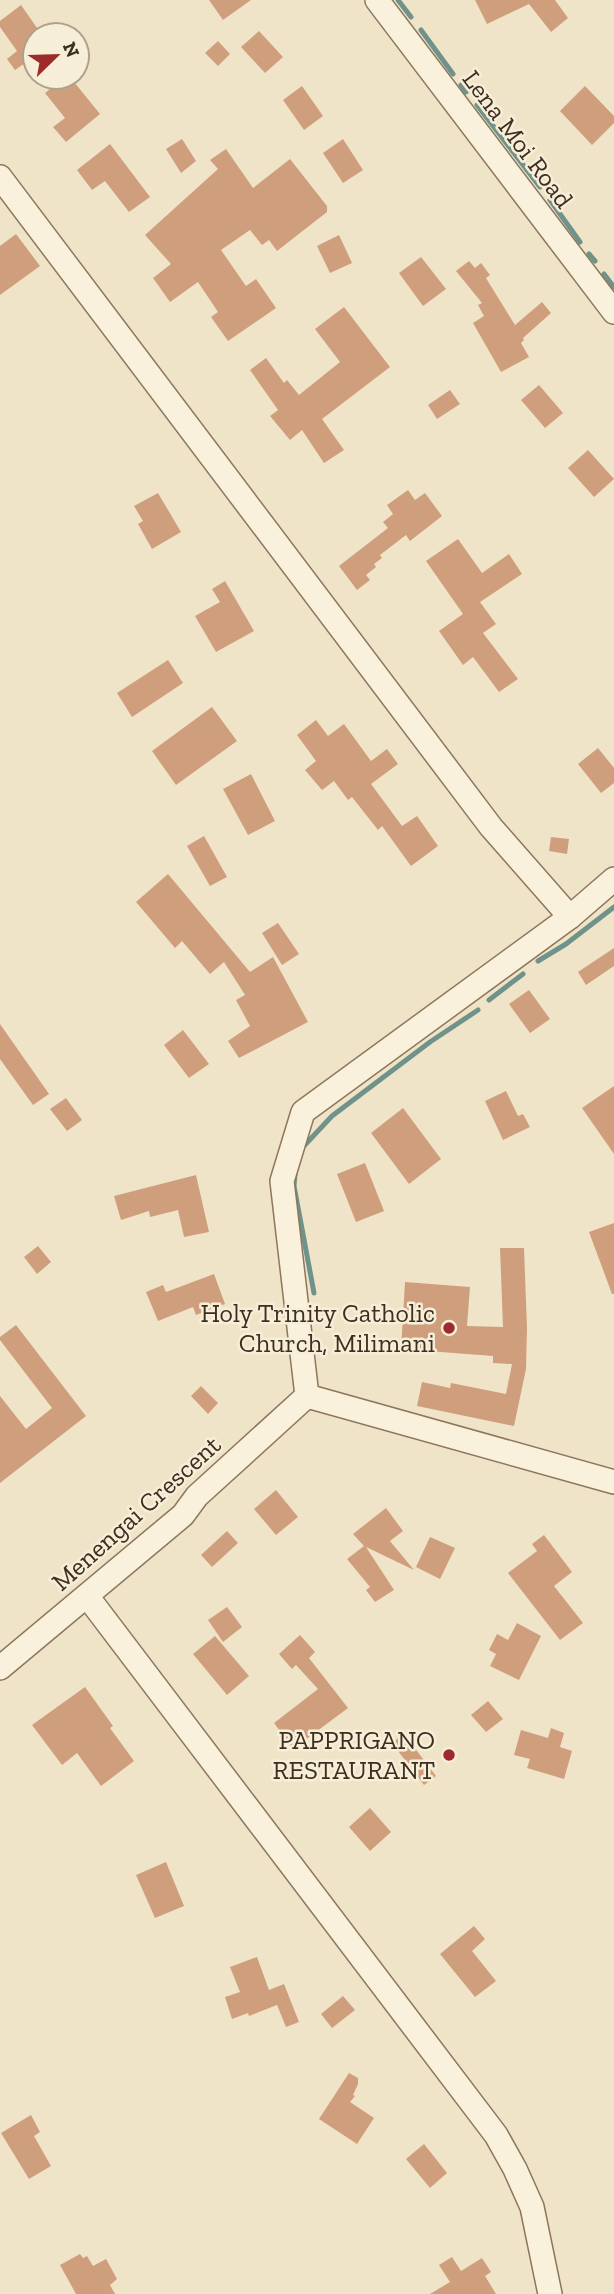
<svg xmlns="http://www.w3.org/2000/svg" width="614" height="2294" viewBox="0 0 614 2294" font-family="'Zilla Slab',serif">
<rect width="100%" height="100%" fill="#f0e4c8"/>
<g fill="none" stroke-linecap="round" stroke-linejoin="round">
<g stroke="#6f938a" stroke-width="5">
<path d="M398 0 411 17"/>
<path d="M421 30 453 74"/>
<path d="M461 85 466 92"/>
<path d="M477 105 540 187"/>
<path d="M550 200 580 242"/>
<path d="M589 254 595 261"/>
<path d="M604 274 614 287"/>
<path d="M538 961 566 944 614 907"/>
<path d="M489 1000 523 974"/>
<path d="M302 1148 332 1116 430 1042 478 1010"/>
<path d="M295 1174 294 1186 314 1293"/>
</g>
</g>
<g fill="#cf9f7d">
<path d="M209 0H251L223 20Z"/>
<path d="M475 0H555L568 18 551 32 529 4 487 24Z"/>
<path d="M21 5 42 35H35V56L15 70 7 59 17 51 0 27V21Z"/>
<path d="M259 31 283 57 265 73 241 47Z"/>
<path d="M218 41 230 54 218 66 205 53Z"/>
<path d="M65 77H70L100 114 66 142 53 127 65 118 45 93Z"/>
<path d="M302 86 323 116 304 130 283 100Z"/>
<path d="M585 86 614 116V123L592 145 560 111Z"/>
<path d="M182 139 196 161 181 173 166 149Z"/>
<path d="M343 139 363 170 343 183 323 153Z"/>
<path d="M110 144 150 197 129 212 105 181 92 190 77 170Z"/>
<path d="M226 149 253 188 290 159 327 206V212L277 251 269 240 262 245 250 230 221 250 246 286 256 279 276 308 228 341 211 317 218 312 198 282 170 302 153 278 171 264 145 235 218 169 210 160Z"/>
<path d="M16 234 40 266 0 295V246Z"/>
<path d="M339 235 352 263 330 273 317 246Z"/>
<path d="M421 257 446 289 423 306 399 273Z"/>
<path d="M469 261 475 268 481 263 490 275 486 278 515 325 542 302 551 313 523 338 524 340 521 343 529 357 501 372 473 323 484 316 478 305 482 303 456 271Z"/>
<path d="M344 307 390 367 322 419 344 450 324 463 302 430 290 440 270 416 278 410 250 370 266 358 284 383 287 380 299 395 340 362 315 329Z"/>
<path d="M539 385 563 413 545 428 521 400Z"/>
<path d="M450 390 460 404 437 419 428 405Z"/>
<path d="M588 450 614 479 594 497 568 468Z"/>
<path d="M408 490 415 500 425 493 442 516 410 541 406 535 380 555 382 558 374 564 376 567 366 575 370 580 357 590 339 566 388 528 383 522 393 514 387 505Z"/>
<path d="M158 493 181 532 152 549 138 524 143 521 134 506Z"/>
<path d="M458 539 482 573 509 554 522 574 480 602 496 624 483 633 518 679 499 692 473 657 463 665 439 631 463 614 426 561Z"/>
<path d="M225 581 254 631 216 652 195 616 220 602 212 589Z"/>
<path d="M168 660 183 683 132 717 117 693Z"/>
<path d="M212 707 237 741 176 785 152 751Z"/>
<path d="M316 720 328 736 344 724 371 761 387 749 398 764 371 784 402 826 417 816 438 846 411 866 382 826 378 830 352 797 348 800 334 781 322 790 305 770 316 761 297 735Z"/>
<path d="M598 748 614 768V783L601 793 578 764Z"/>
<path d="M251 774 275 821 248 835 223 789Z"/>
<path d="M204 836 227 877 210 886 187 846Z"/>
<path d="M551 837 569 839 567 854 549 851Z"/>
<path d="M168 874 250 972 273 957 308 1022 239 1058 228 1041 250 1026 236 1000 245 995 224 962 210 974 182 941 175 948 136 902Z"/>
<path d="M278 923 299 954 282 965 262 933Z"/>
<path d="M614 948V966L586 985 578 972Z"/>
<path d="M529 990 550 1019 530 1033 509 1004Z"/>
<path d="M0 1024 49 1094 33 1105 0 1059Z"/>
<path d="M183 1030 209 1064 189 1078 164 1045Z"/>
<path d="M614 1086V1154L582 1108Z"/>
<path d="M506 1091 518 1116 523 1114 530 1127 503 1140 485 1101Z"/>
<path d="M66 1098 82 1120 67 1131 50 1109Z"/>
<path d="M403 1108 441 1159 409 1184 371 1133Z"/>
<path d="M365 1163 384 1211 356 1222 337 1174Z"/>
<path d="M196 1175 209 1232 184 1237 178 1210 150 1217 149 1211 121 1220 114 1196Z"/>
<path d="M614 1223V1294H612L589 1232Z"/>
<path d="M38 1246 51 1262 37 1274 24 1257Z"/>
<path d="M500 1248H524L527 1328 526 1369 514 1426 417 1406 422 1382 450 1388 451 1383 506 1394 512 1364 493 1363V1356L401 1349 405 1282 470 1287 467 1326 503 1327Z"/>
<path d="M214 1274 225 1304 196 1315 193 1307 158 1321 146 1292 163 1285 166 1292Z"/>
<path d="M16 1325 86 1416 0 1483V1396L26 1429 52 1408 0 1340V1337Z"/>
<path d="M201 1386 218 1403 208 1414 191 1396Z"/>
<path d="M276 1490 298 1517 276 1535 254 1509Z"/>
<path d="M386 1508 403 1531 390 1541 414 1570 366 1547 394 1590 375 1602 366 1590 370 1587 347 1559 364 1546 353 1534Z"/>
<path d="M227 1531 238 1543 212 1567 201 1555Z"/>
<path d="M544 1535 572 1572 554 1586 583 1623 560 1640 508 1573 537 1551 532 1544Z"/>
<path d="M430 1537 455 1548 440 1579 416 1567Z"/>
<path d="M227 1607 242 1627 223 1642 208 1620Z"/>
<path d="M517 1623 541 1636 519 1680 490 1666 496 1654 489 1650 497 1634 508 1640Z"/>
<path d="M300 1635 315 1652 309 1658 348 1708 293 1749 274 1723 318 1689 296 1665 292 1669 279 1654Z"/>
<path d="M215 1636 249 1676 227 1695 193 1654Z"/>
<path d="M85 1687 113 1726 110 1728 134 1761 101 1786 77 1753 62 1765 32 1725Z"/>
<path d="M488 1701 503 1719 486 1732 471 1715Z"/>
<path d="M551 1728 564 1733 560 1747 572 1751 564 1779 527 1768 530 1759 514 1755 521 1730 548 1738Z"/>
<path d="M404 1734 436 1776 424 1785 392 1743Z"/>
<path d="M370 1808 391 1832 370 1851 349 1827Z"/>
<path d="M166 1862 184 1906 155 1918 136 1875Z"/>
<path d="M474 1926 485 1939 472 1951 496 1981 475 1997 440 1954Z"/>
<path d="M257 1957 269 1990 284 1984 299 2022 286 2027 277 2005 249 2016 248 2013 232 2019 225 1997 240 1992 230 1967Z"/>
<path d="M343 1996 355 2010 332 2028 321 2014Z"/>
<path d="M349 2073 358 2078V2084L353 2095 355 2096 350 2102 374 2118 357 2144 319 2119Z"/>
<path d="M31 2115 40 2132 34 2136 51 2166 29 2179 1 2133Z"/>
<path d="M424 2144 447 2173 430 2188 406 2159Z"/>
<path d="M80 2254 83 2258 87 2256 93 2266 106 2259 117 2279 110 2285 115 2294H76L60 2265Z"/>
<path d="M452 2257 461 2271 482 2258 491 2272 485 2276 496 2294H430L450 2282 439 2265Z"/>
</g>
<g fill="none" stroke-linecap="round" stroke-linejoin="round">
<defs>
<g id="minor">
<path d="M377 0 614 312"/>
<path d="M0 177 491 827 570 917"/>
<path d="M307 1396 282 1181 303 1112 570 917 614 879"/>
<path d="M307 1396 614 1482"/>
<path d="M87 1596 496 2135 515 2169 532 2207 550 2294"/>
<path d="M0 1668 183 1515 197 1496 307 1396"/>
</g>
</defs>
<use href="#minor" stroke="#8d765c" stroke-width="26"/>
<use href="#minor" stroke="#faf1dc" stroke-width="23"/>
</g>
<g fill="#9e2a2b" stroke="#f7eed8" stroke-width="2.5">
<circle cx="449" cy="1328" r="7"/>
<circle cx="449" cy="1755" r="7"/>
</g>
<g text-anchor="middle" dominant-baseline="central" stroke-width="5" stroke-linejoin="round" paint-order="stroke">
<g font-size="26" fill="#3d2e20" stroke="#f7eed8">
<text transform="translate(518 139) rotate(53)">Lena Moi Road</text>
<text transform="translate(136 1513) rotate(-42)">Menengai Crescent</text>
</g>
<g font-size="26" fill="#3d2e20" stroke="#f7eed8" text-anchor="end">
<text x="435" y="1313">Holy Trinity Catholic<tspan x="435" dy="30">Church, Milimani</tspan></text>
<text x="435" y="1740">PAPPRIGANO<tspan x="435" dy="30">RESTAURANT</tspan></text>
</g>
</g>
<g transform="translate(56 56) rotate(67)"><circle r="33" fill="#f7eed8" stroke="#ada18e" stroke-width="2"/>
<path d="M0-5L12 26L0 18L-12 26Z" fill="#9e2a2b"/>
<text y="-10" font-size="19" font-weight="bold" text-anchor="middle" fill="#3d2e20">N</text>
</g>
</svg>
